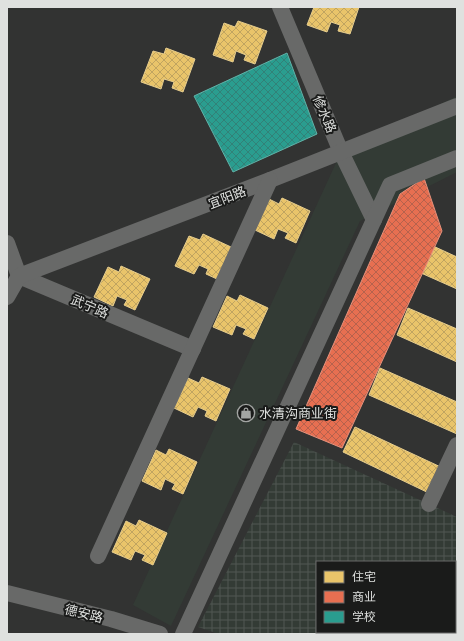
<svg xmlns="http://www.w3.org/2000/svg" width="464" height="641" viewBox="0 0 464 641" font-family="'Exo 2','Noto Sans SC',sans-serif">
<defs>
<pattern id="industrial-grid" width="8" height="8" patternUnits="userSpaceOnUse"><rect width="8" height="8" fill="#333b35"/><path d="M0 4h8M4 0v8" fill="none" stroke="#505752"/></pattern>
<pattern id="homes-cross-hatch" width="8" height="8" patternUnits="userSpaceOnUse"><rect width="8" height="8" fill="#e9c46a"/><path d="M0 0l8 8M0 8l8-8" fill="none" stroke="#c0a460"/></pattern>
<pattern id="shops-cross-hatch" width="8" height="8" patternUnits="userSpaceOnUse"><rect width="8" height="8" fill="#e76f51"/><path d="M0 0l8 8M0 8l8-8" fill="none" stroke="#b6624d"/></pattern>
<pattern id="schools-cross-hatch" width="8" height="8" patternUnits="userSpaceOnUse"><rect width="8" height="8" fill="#2a9d8f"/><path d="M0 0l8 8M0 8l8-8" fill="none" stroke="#328278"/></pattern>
</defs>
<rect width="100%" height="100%" fill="#323332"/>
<path fill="#333b35" d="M457 96V172L360 221 171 626 133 605 341 152Z"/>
<path fill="url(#industrial-grid)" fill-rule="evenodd" d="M294 442 457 517V634H219L198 627ZM317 562H455V632H317Z"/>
<g fill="url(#homes-cross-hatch)" stroke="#e6cd8d">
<path d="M314 7H359L350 34 338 31 340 25 331 22 327 32 307 25Z"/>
<path d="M238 21 267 31 255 64 244 60 246 55 236 51 233 62 213 55 224 23 235 27Z"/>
<path d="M166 48 195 59 183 92 172 88 174 82 164 79 161 89 141 82 153 51 164 54Z"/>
<path d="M282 198 310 211 296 243 285 238 288 233 278 229 274 239 255 230 269 199 279 204Z"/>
<path d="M390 224 430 242 421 262 381 243Z"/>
<path d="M203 234 231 247 217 279 206 274 208 269 199 265 194 274 175 266 189 236 200 240Z"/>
<path d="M433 246 457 257V289L421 273Z"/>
<path d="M121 266 150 279 135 310 124 305 127 300 117 296 113 306 94 297 108 267 119 272Z"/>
<path d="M362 285 402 303 393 323 353 304Z"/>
<path d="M240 295 268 308 254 339 243 334 246 329 236 325 232 335 213 327 227 296 237 301Z"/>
<path d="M408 308 457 329V362L397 335Z"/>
<path d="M337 345 377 363 368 383 328 364Z"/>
<path d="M380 368 457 402V434L369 395Z"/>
<path d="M202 377 230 389 216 421 205 416 207 411 198 407 193 417 174 408 188 378 199 383Z"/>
<path d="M312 403 352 422 343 442 303 423Z"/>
<path d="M355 427 445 469 433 495 343 452Z"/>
<path d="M169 449 197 462 183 494 172 489 175 484 165 479 161 490 142 481 156 450 166 455Z"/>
<path d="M139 520 167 533 153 565 142 560 145 555 135 551 131 560 112 552 126 521 136 526Z"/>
</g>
<path fill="url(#shops-cross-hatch)" stroke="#e5917c" d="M424 178 442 231 342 448 296 429 400 194Z"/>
<path fill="url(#schools-cross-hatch)" stroke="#60b1a7" d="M287 53 317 134 233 172 194 96Z"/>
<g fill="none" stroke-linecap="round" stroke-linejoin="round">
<g stroke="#686968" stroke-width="16">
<path d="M280 7 341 152 374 220"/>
<path d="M7 243 19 276 193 349"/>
<path d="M7 297 19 276 270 180 457 106"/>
<path d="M429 504 457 445"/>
<path d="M98 556 270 180"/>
<path d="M7 593 111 619 160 634"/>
<path d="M183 634 390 185 457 158"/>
</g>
</g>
<defs>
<symbol id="shop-ring" viewBox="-11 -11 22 22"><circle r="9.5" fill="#1a1b1a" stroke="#a2a4a2" stroke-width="1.5"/><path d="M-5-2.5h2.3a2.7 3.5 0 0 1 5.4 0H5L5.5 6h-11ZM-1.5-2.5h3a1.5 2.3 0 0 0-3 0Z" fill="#a2a4a2"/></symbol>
</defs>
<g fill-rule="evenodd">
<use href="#shop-ring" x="236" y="403" width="20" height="20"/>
</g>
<g text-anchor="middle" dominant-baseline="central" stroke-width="4" stroke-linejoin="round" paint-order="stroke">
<g font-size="13" fill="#dfe1df" stroke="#1a1b1a">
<text transform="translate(325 114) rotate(67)">修水路</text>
<text transform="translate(227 197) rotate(-21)">宜阳路</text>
<text transform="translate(90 306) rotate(23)">武宁路</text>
<text transform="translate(84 613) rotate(14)">德安路</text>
</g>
<g font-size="13" fill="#dfe1df" stroke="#1a1b1a" text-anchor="start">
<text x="259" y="413">水清沟商业街</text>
</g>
</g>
<rect width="464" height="641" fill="none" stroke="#dfe1df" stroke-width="16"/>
<rect x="316" y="561" width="140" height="72" fill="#1a1b1a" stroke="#696a69"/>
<rect x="324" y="571" width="20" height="12" fill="#e9c46a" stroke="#696a69"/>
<text x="352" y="581" font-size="12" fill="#dfe1df">住宅</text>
<rect x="324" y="591" width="20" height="12" fill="#e76f51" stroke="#696a69"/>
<text x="352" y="601" font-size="12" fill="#dfe1df">商业</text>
<rect x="324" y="611" width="20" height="12" fill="#2a9d8f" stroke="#696a69"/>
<text x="352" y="621" font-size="12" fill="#dfe1df">学校</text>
</svg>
